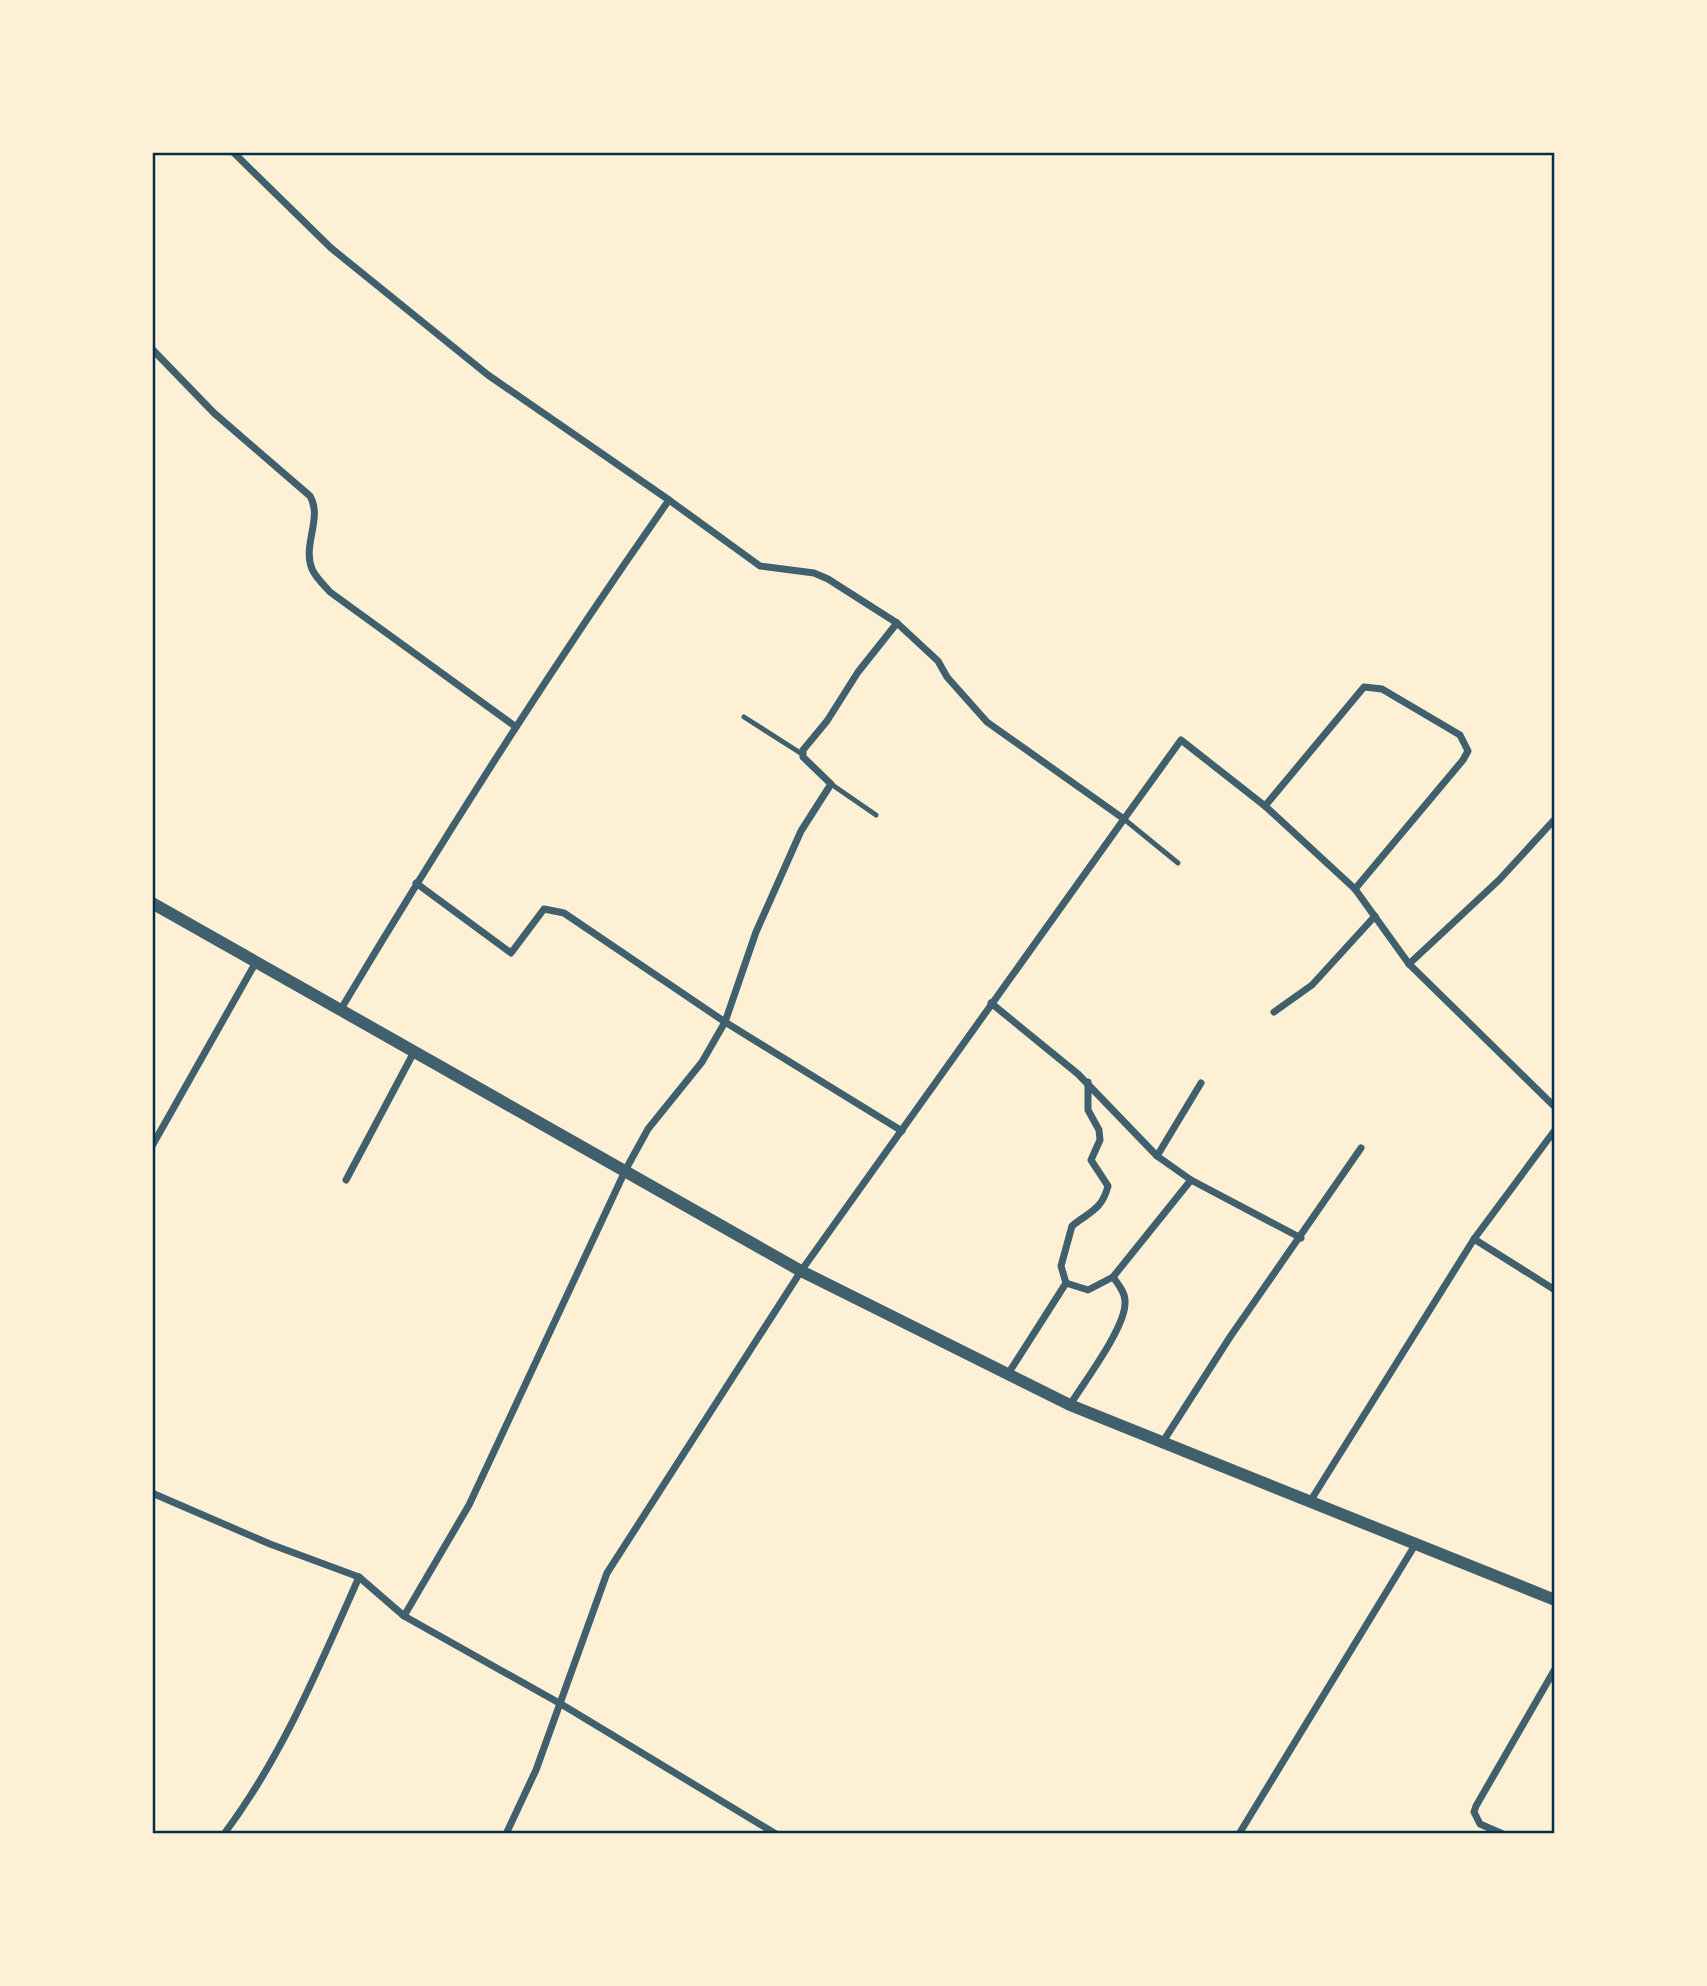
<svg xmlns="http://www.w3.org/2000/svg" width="1707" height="1986" viewBox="0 0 1707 1986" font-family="'Alegreya Sans',sans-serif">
<rect width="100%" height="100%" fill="#fdf0d5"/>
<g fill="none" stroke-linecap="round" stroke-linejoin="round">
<g stroke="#3f606c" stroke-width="5">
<path d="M744 717 802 754"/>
<path d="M831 784 876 815"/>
<path d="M1124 819 1178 863"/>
</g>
<g stroke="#3f606c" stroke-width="7">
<path d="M233 152 331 248 488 375 669 500 760 566 814 573 828 579 897 623 938 661 947 677 987 722 1124 819 801 1271 607 1573 536 1770 506 1834"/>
<path d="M152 349 214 413 310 496C323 518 302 545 312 569 316 578 324 585 330 592L516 727"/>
<path d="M897 623 858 672 827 721 803 750V757L831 784 801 831 756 932 725 1022 902 1131"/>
<path d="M1265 806 1364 687 1382 689 1460 735 1468 751 1463 760 1355 889"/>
<path d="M1124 819 1181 740 1265 806 1355 889 1409 964 1555 1107"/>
<path d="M1409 964 1499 880 1555 819"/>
<path d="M991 1003 1078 1074 1157 1156 1191 1180 1301 1238"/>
<path d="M341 1009C445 835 553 665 669 500"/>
<path d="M1274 1012 1312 985 1375 916"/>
<path d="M152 1146 256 962"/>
<path d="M1157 1156 1201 1083"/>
<path d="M346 1180 414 1052"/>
<path d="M1474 1239 1555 1130"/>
<path d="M1066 1283 1061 1266 1072 1226C1089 1212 1102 1210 1108 1186L1091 1160 1100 1140 1099 1130 1088 1110V1082"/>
<path d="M1008 1374 1066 1283 1088 1290 1113 1277 1191 1180"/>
<path d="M1070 1405C1084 1382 1127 1326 1125 1301 1125 1292 1118 1284 1113 1277"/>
<path d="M1164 1440 1230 1337 1361 1148"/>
<path d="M152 1493 270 1544 359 1577 404 1616 561 1704 776 1834"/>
<path d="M1311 1500 1474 1239 1555 1290"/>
<path d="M404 1616 469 1505 626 1169 648 1129 702 1062 725 1022 564 913 544 909 511 953 416 883"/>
<path d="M224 1834C282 1757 320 1665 359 1577"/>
<path d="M1239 1834 1415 1545"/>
<path d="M1503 1834 1480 1824 1474 1812 1476 1806 1555 1669"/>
</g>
<path stroke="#3f606c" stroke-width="12" d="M152 903 801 1271 1070 1405 1555 1600"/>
</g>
<rect width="1707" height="1986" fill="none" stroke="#fdf0d5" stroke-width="308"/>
<rect x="154" y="154" width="1399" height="1678" fill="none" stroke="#003049" stroke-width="2.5"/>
</svg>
